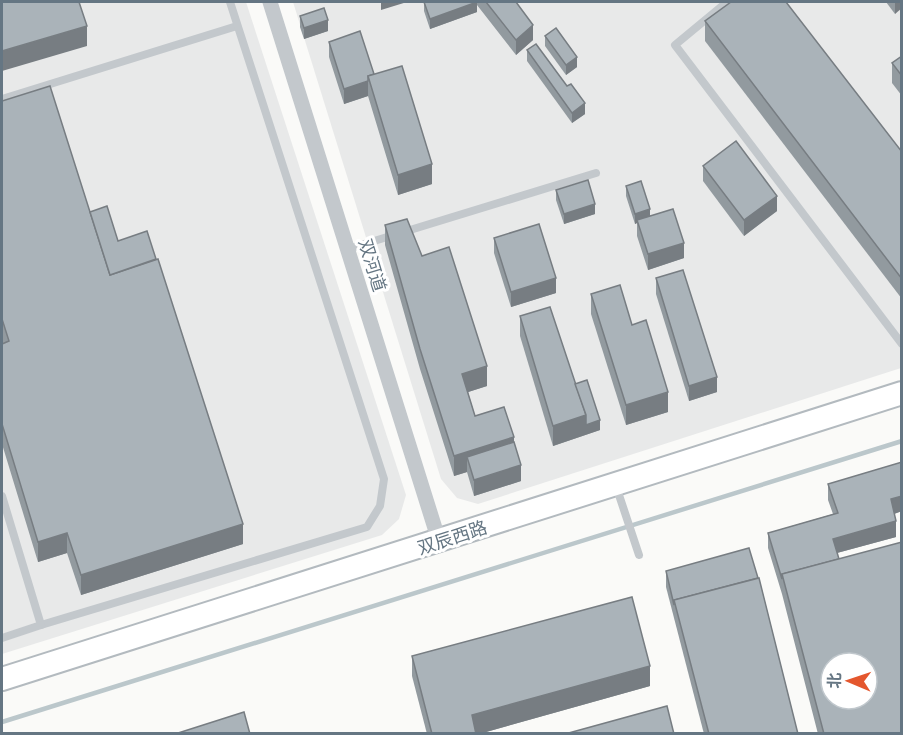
<svg xmlns="http://www.w3.org/2000/svg" width="903" height="735" viewBox="0 0 903 735" font-family="Ubuntu,'Noto Sans SC',sans-serif">
<rect width="100%" height="100%" fill="#fafaf8"/>
<g fill="#e8e9e9">
<path d="M2 2H246L406 495 399 519 382 535 2 654Z"/>
<path d="M293 2H901V368L478 504 457 498 441 479Z"/>
</g>
<g fill="none" stroke-linecap="round" stroke-linejoin="round">
<path stroke="#bbc7cb" stroke-width="4.5" d="M2 722 902 441"/>
<defs>
<path id="secondary" d="M2 679 902 393"/>
</defs>
<use href="#secondary" stroke="#b3babf" stroke-width="26"/>
<g stroke="#c3c8cc" stroke-width="8">
<path d="M727 2 675 45 902 344"/>
<path d="M2 99 237 26"/>
<path d="M348 249 596 173"/>
<path d="M616 486 639 555"/>
<path d="M2 496 41 625 367 527 380 506 384 479 230 2"/>
<path d="M2 638 41 625"/>
</g>
<path stroke="#c3c8cc" stroke-width="15" d="M270 2 439 541"/>
<use href="#secondary" stroke="#fff" stroke-width="22"/>
</g>
<g fill="#929a9f">
<path d="M424 2H516L533 40 516 55 477 5V12L430 29 424 11Z"/>
<path d="M886 2H902L895 14Z"/>
<path d="M300 16 328 31 304 39 300 27Z"/>
<path d="M705 21 902 152V299L705 41Z"/>
<path d="M545 36 577 67 566 75 545 46Z"/>
<path d="M329 42 374 74 432 184 398 195 368 96 344 104 329 57Z"/>
<path d="M527 50 585 114 572 123 527 61Z"/>
<path d="M902 56V96L892 83V63Z"/>
<path d="M2 101 90 212 118 241 243 544 81 595 67 553 38 562 2 444V344L3 343 2 339Z"/>
<path d="M703 166 777 211 744 236 703 181Z"/>
<path d="M626 186 650 216 684 258 648 270 637 236V223L635 224 626 196Z"/>
<path d="M556 190 595 214 564 224 556 200Z"/>
<path d="M385 225 422 256 487 386 468 392 475 416 514 442 521 481 474 496 467 472 454 476 420 369 385 245Z"/>
<path d="M494 238 556 293 511 307 494 253Z"/>
<path d="M656 278 717 392 689 401 656 294Z"/>
<path d="M591 294 632 325 668 412 626 425 591 314Z"/>
<path d="M520 316 575 384 600 430 553 446 520 336Z"/>
<path d="M902 462V511L894 514 896 537 837 553 902 734H818L782 594 768 548V533L833 514 828 500V484Z"/>
<path d="M666 571 798 734H704L666 587Z"/>
<path d="M412 656 650 686 479 734H427L412 676Z"/>
</g>
<g fill="#777d82">
<path d="M381 2H407L381 10Z"/>
<path d="M477 2V12L430 29V19Z"/>
<path d="M895 2H902V8L895 14Z"/>
<path d="M328 20V31L304 39V28Z"/>
<path d="M533 25V40L516 55V40Z"/>
<path d="M87 26V46L2 71V51Z"/>
<path d="M577 57V67L566 75V65Z"/>
<path d="M368 81V96L344 104V89Z"/>
<path d="M585 103V114L572 123V113Z"/>
<path d="M432 164V184L398 195V175Z"/>
<path d="M777 196V211L744 236V220Z"/>
<path d="M595 204V214L564 224V214Z"/>
<path d="M650 209V219L637 220V223L635 224V214Z"/>
<path d="M684 243V258L648 270V254Z"/>
<path d="M556 278V293L511 307V292Z"/>
<path d="M487 366V386L462 394V374Z"/>
<path d="M717 377V392L689 401V386Z"/>
<path d="M668 392V412L626 425V405Z"/>
<path d="M586 415 600 420V430L553 446V426Z"/>
<path d="M514 437V457H467V472L454 476V456Z"/>
<path d="M521 465V481L474 496V480Z"/>
<path d="M902 496V511L891 515V499Z"/>
<path d="M896 521V537L833 554V539Z"/>
<path d="M243 524V544L81 595V575Z"/>
<path d="M67 533V553L38 562V542Z"/>
<path d="M650 666V686L479 734H472V715Z"/>
</g>
<g fill="#aab3b9" stroke="#777d82" stroke-width="1.5" fill-rule="evenodd">
<path d="M2 2H79L87 26 2 51Z"/>
<path d="M424 2H477L430 19Z"/>
<path d="M486 2H516L533 25 516 40Z"/>
<path d="M731 2H786L902 152V279L705 21Z"/>
<path d="M324 8 328 20 304 28 300 16Z"/>
<path d="M556 28 577 57 566 65 545 36Z"/>
<path d="M360 31 374 74 368 76V81L344 89 329 42Z"/>
<path d="M536 44 567 86 571 84 585 103 572 113 527 50Z"/>
<path d="M902 56V76L892 63Z"/>
<path d="M402 66 432 164 398 175 368 76Z"/>
<path d="M50 86 110 275 158 259 243 524 81 575 67 533 38 542 2 424V344L9 341 2 319V101Z"/>
<path d="M736 141 777 196 744 220 703 166Z"/>
<path d="M588 180 595 204 564 214 556 190Z"/>
<path d="M641 181 650 209 635 214 626 186Z"/>
<path d="M107 206 118 241 147 231 156 259 110 275 90 212Z"/>
<path d="M673 209 684 243 648 254 637 220Z"/>
<path d="M407 219 422 256 449 247 487 366 462 374 475 416 504 407 514 437 454 456 420 349 385 225Z"/>
<path d="M539 224 556 278 511 292 494 238Z"/>
<path d="M683 270 717 377 689 386 656 278Z"/>
<path d="M620 285 632 325 646 320 668 392 626 405 591 294Z"/>
<path d="M550 307 586 415 553 426 520 316Z"/>
<path d="M587 380 600 420 586 425V415L575 384Z"/>
<path d="M514 442 521 465 474 480 467 457Z"/>
<path d="M902 462V496L891 499 896 521 833 539 839 559 782 574V579L768 533 838 513 828 484Z"/>
<path d="M902 542V734H824L782 574ZM831 663H867V699H831Z"/>
<path d="M749 548 758 578 674 600V605L666 571Z"/>
<path d="M759 578 798 734H709L674 600Z"/>
<path d="M632 597 650 666 472 715 476 734H432L412 656Z"/>
<path d="M667 706 674 734H565Z"/>
<path d="M244 712 250 734H175Z"/>
</g>
<g text-anchor="middle" dominant-baseline="central" stroke-width="6" stroke-linejoin="round" paint-order="stroke">
<g font-size="18" fill="#657683" stroke="#fff">
<text transform="translate(373 265) rotate(73)">双河道</text>
<text transform="translate(452 537) rotate(-18)">双辰西路</text>
</g>
</g>
<rect width="903" height="735" fill="none" stroke="#657683" stroke-width="6"/>
<g transform="translate(849 681) rotate(272)"><circle r="28" fill="#ffffff" stroke="#c1c8cd" stroke-width="1.5"/>
<path d="M0-4.5L10 22L0 15L-10 22Z" fill="#e4572e"/>
<text y="-9" font-size="16" font-weight="bold" text-anchor="middle" fill="#657683">北</text>
</g>
</svg>
